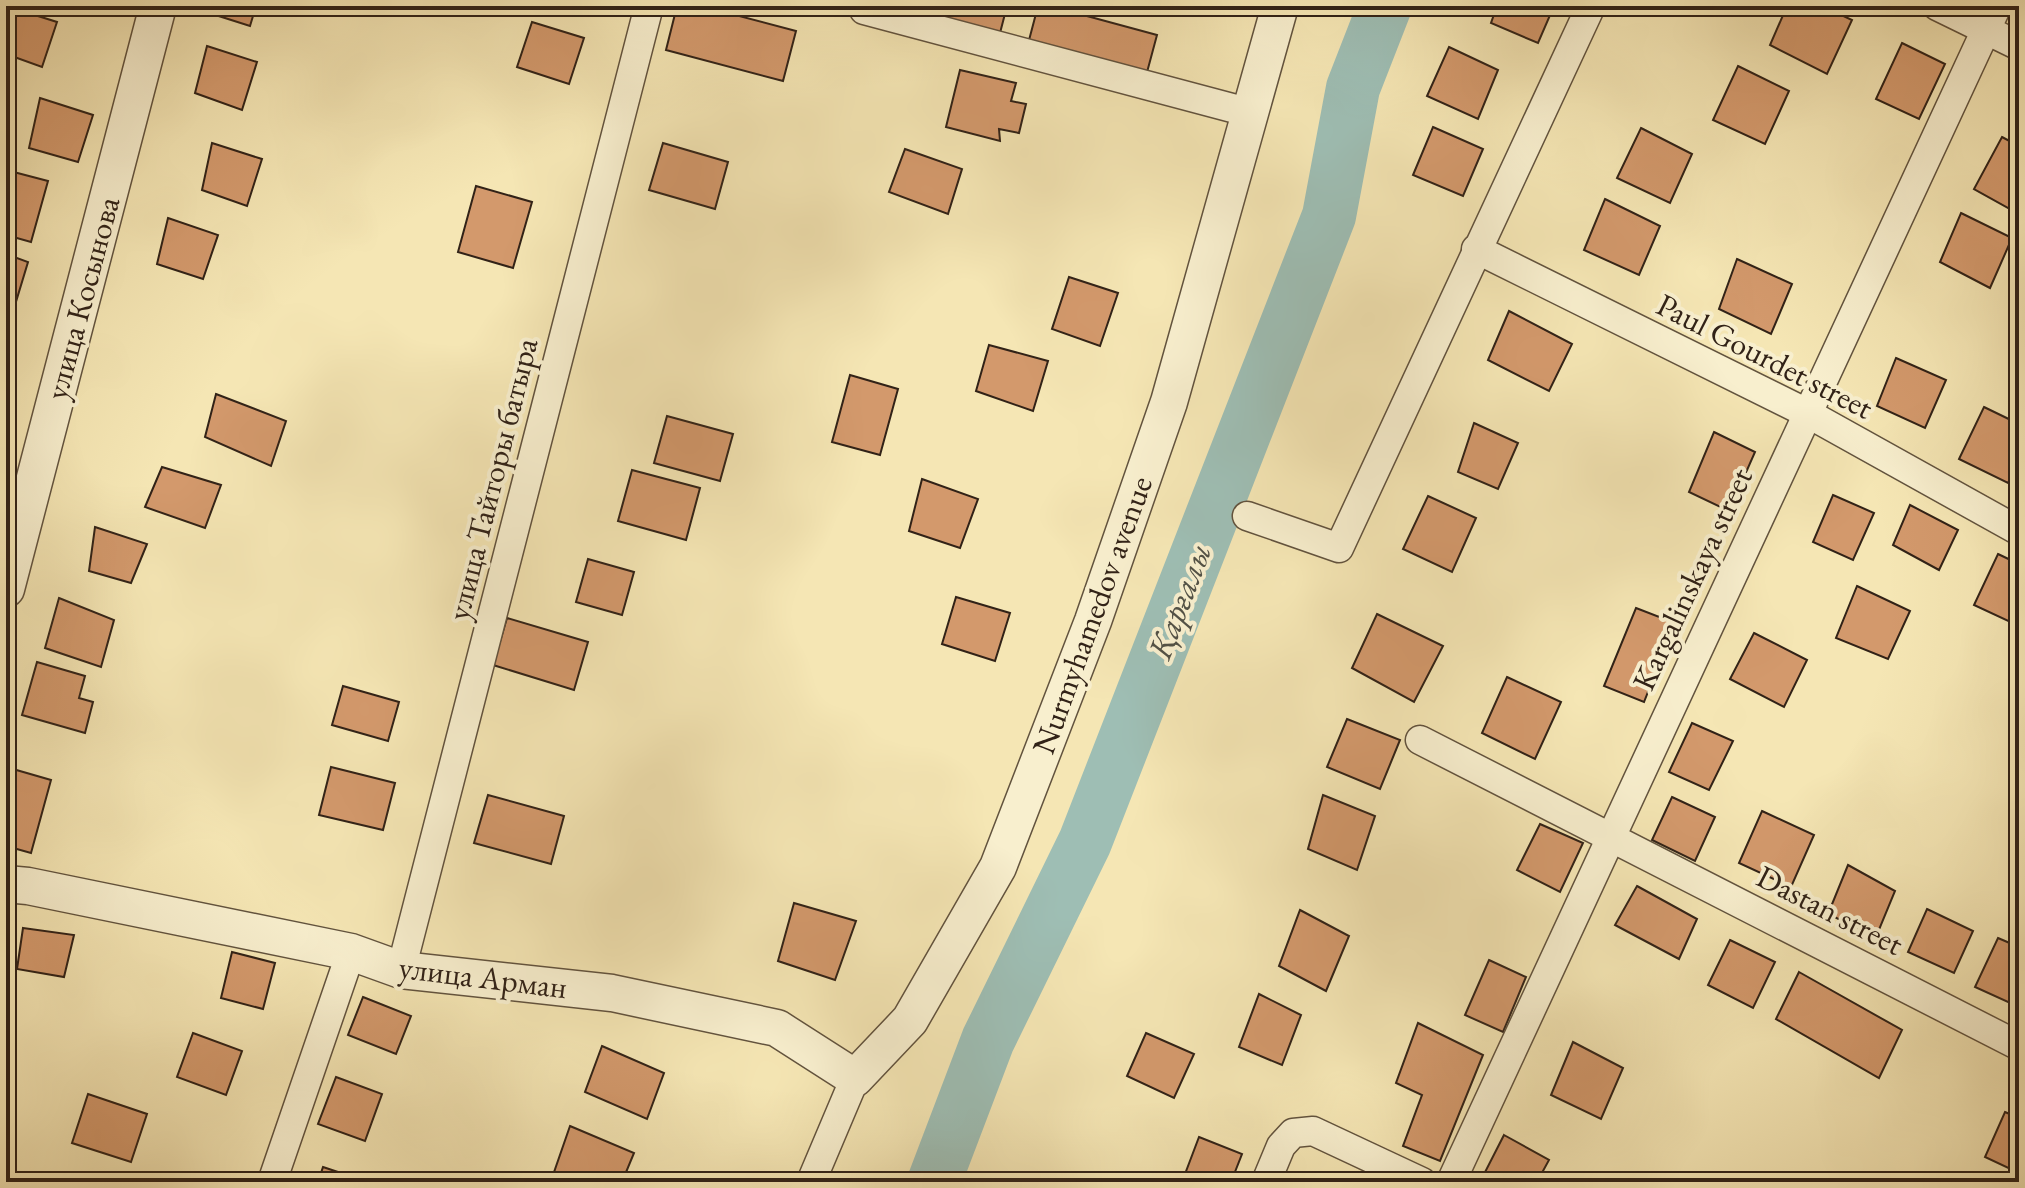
<svg xmlns="http://www.w3.org/2000/svg" width="2025" height="1188" viewBox="0 0 2025 1188" font-family="'EB Garamond',serif">
<rect width="100%" height="100%" fill="#f5e6b4"/>
<filter id="stains"><feTurbulence type="fractalNoise" baseFrequency=".0025" numOctaves="4"/><feColorMatrix values="0 0 0 0 .2 0 0 0 0 .09 0 0 0 0 .02 0 0 0 .5 -.17"/></filter>
<radialGradient id="worn" r=".72"><stop offset=".6" stop-color="#630" stop-opacity="0"/><stop offset="1" stop-color="#630" stop-opacity=".3"/></radialGradient>
<g fill="none" stroke-linecap="round" stroke-linejoin="round">
<path stroke="#9ebeb4" stroke-width="54" d="M934 1182 988 1040 1085 842 1329 216 1353 88 1385 6"/>
</g>
<g fill="#d3996c" stroke="#312217" stroke-width="2">
<path d="M6 6 57 22 42 67 6 54Z"/>
<path d="M205 6H256L250 26 203 11Z"/>
<path d="M677 6H701L796 31 783 81 666 50Z"/>
<path d="M893 6H1007L1000 33Z"/>
<path d="M1038 6H1050L1157 35 1146 76 1028 44Z"/>
<path d="M1497 6H1554L1538 43 1491 23Z"/>
<path d="M1787 6H1822L1852 20 1827 74 1770 45Z"/>
<path d="M532 22 584 38 569 84 517 67Z"/>
<path d="M1902 43 1945 64 1919 119 1876 99Z"/>
<path d="M207 46 257 62 242 110 195 93Z"/>
<path d="M1449 47 1498 70 1478 119 1427 96Z"/>
<path d="M1738 66 1789 91 1765 144 1713 120Z"/>
<path d="M960 70 1016 83 1011 101 1026 104 1019 133 999 129 1000 141 946 127Z"/>
<path d="M40 98 93 115 78 162 29 148Z"/>
<path d="M1433 127 1483 149 1463 196 1413 175Z"/>
<path d="M1641 128 1692 154 1670 203 1617 178Z"/>
<path d="M2002 137 2019 146V214L1974 189Z"/>
<path d="M212 143 262 159 247 206 202 190Z"/>
<path d="M663 143 728 162 715 209 649 190Z"/>
<path d="M905 149 962 169 948 214 889 192Z"/>
<path d="M6 170 48 181 31 242 6 235Z"/>
<path d="M476 186 532 202 513 268 458 252Z"/>
<path d="M1605 199 1660 226 1639 275 1584 250Z"/>
<path d="M1961 213 2012 238 1990 288 1940 262Z"/>
<path d="M168 218 218 235 203 279 157 264Z"/>
<path d="M6 254 28 262 12 315 6 313Z"/>
<path d="M1737 259 1792 284 1771 334 1719 309Z"/>
<path d="M1069 277 1118 293 1100 346 1052 329Z"/>
<path d="M1509 311 1572 344 1549 391 1488 360Z"/>
<path d="M989 345 1048 361 1033 411 976 391Z"/>
<path d="M1896 358 1946 380 1925 428 1877 406Z"/>
<path d="M850 375 898 389 880 455 832 442Z"/>
<path d="M216 394 286 421 271 466 205 437Z"/>
<path d="M1984 407 2019 424V461L2008 483 1959 459Z"/>
<path d="M667 416 733 434 720 481 654 463Z"/>
<path d="M1474 423 1518 443 1498 489 1458 472Z"/>
<path d="M1714 432 1755 452 1729 511 1689 492Z"/>
<path d="M162 467 221 485 205 528 145 507Z"/>
<path d="M632 470 700 488 686 540 618 521Z"/>
<path d="M922 479 978 499 960 548 909 531Z"/>
<path d="M1833 495 1874 513 1853 560 1813 542Z"/>
<path d="M1428 496 1476 518 1452 572 1403 549Z"/>
<path d="M1910 505 1958 530 1939 570 1893 545Z"/>
<path d="M95 527 147 544 131 583 89 571Z"/>
<path d="M1998 554 2019 564V626L1974 605Z"/>
<path d="M588 559 634 572 622 615 576 602Z"/>
<path d="M1857 586 1910 611 1888 659 1836 638Z"/>
<path d="M956 597 1010 613 995 661 942 644Z"/>
<path d="M59 598 114 620 101 667 45 648Z"/>
<path d="M1636 608 1675 623 1644 702 1604 686Z"/>
<path d="M1377 614 1443 646 1414 702 1352 668Z"/>
<path d="M507 618 588 642 574 690 493 665Z"/>
<path d="M1754 633 1807 660 1784 707 1730 679Z"/>
<path d="M37 662 85 676 79 698 93 702 85 733 22 715Z"/>
<path d="M1507 677 1561 702 1535 759 1482 733Z"/>
<path d="M343 686 399 702 388 741 332 725Z"/>
<path d="M1347 719 1400 740 1380 789 1327 767Z"/>
<path d="M1692 723 1733 741 1709 790 1669 772Z"/>
<path d="M6 767 51 780 31 853 6 846Z"/>
<path d="M331 767 395 783 383 830 319 815Z"/>
<path d="M488 795 564 816 551 864 474 843Z"/>
<path d="M1323 795 1375 816 1357 870 1308 849Z"/>
<path d="M1672 797 1715 817 1695 861 1652 840Z"/>
<path d="M1762 811 1814 835 1791 887 1739 863Z"/>
<path d="M1540 824 1583 843 1560 892 1517 870Z"/>
<path d="M1848 865 1895 891 1876 937 1828 914Z"/>
<path d="M1637 886 1697 919 1679 959 1615 925Z"/>
<path d="M794 903 856 921 835 980 778 961Z"/>
<path d="M1927 909 1973 931 1954 973 1908 952Z"/>
<path d="M1300 910 1349 936 1326 991 1279 966Z"/>
<path d="M23 928 74 935 64 977 17 969Z"/>
<path d="M1998 938 2019 947V1007L1975 987Z"/>
<path d="M1730 940 1775 962 1753 1008 1708 985Z"/>
<path d="M232 952 275 963 263 1009 221 998Z"/>
<path d="M1489 960 1526 977 1503 1032 1465 1015Z"/>
<path d="M1799 972 1902 1030 1879 1078 1776 1019Z"/>
<path d="M1259 994 1301 1015 1282 1065 1239 1047Z"/>
<path d="M363 997 411 1016 396 1054 348 1035Z"/>
<path d="M1418 1023 1483 1055 1440 1161 1403 1146 1422 1095 1396 1083Z"/>
<path d="M193 1033 242 1051 226 1095 177 1077Z"/>
<path d="M1146 1033 1194 1054 1174 1098 1127 1076Z"/>
<path d="M1573 1042 1623 1068 1601 1119 1551 1095Z"/>
<path d="M602 1046 664 1073 647 1119 585 1092Z"/>
<path d="M336 1077 382 1094 365 1141 318 1124Z"/>
<path d="M88 1094 147 1114 131 1162 72 1143Z"/>
<path d="M2005 1112 2019 1118V1173L1985 1157Z"/>
<path d="M570 1126 634 1153 622 1182H561L552 1178Z"/>
<path d="M1504 1135 1549 1160 1537 1182 1481 1180Z"/>
<path d="M1199 1137 1242 1154 1231 1182H1182Z"/>
<path d="M323 1167 368 1182H318Z"/>
</g>
<g fill="none" stroke-linecap="round" stroke-linejoin="round">
<defs>
<g id="minor">
<path d="M1937 6 2019 46"/>
<path d="M864 10 1251 113"/>
<path d="M1476 249 1807 413 2019 531"/>
<path d="M1247 516 1339 548 1591 6"/>
<path d="M1420 740 2019 1046"/>
<path d="M401 970 649 6"/>
<path d="M272 1182 351 952"/>
<path d="M811 1182 855 1078"/>
<path d="M1266 1182 1281 1146 1293 1133 1313 1131 1422 1182"/>
<path d="M1451 1182 1997 6"/>
</g>
<g id="tertiary">
<path d="M6 589 158 6"/>
<path d="M6 884 28 886 351 952 401 970 612 993 777 1028 855 1078 910 1020 998 867 1093 621 1169 402 1280 6"/>
</g>
</defs>
<use href="#minor" stroke="#62533e" stroke-width="31"/>
<use href="#tertiary" stroke="#62533e" stroke-width="39"/>
<use href="#minor" stroke="#f8efce" stroke-width="28"/>
<use href="#tertiary" stroke="#f8efce" stroke-width="36"/>
</g>
<g text-anchor="middle" dominant-baseline="central" stroke-width="8" stroke-linejoin="round" paint-order="stroke">
<g font-size="32" fill="#312217" stroke="#f8efce">
<text transform="translate(82 298) rotate(-75)">улица Косынова</text>
<text transform="translate(1765 356) rotate(27)">Paul Gourdet street</text>
<text transform="translate(492 479) rotate(-76)">улица Тайторы батыра</text>
<text transform="translate(1692 579) rotate(-65)">Kargalinskaya street</text>
<text transform="translate(1092 615) rotate(-70)">Nurmyhamedov avenue</text>
<text transform="translate(1830 910) rotate(27)">Dastan street</text>
<text transform="translate(483 977) rotate(7)">улица Арман</text>
</g>
<g font-size="34" font-style="italic" fill="#525146" stroke="#f8efce">
<text transform="translate(1179 601) rotate(-69)">Қарғалы</text>
</g>
</g>
<rect width="2025" height="1188" fill="none" stroke="#f5e6b4" stroke-width="32"/>
<rect x="8" y="8" width="2009" height="1172" fill="none" stroke="#312217" stroke-width="4"/>
<rect x="16" y="16" width="1993" height="1156" fill="none" stroke="#312217" stroke-width="2"/>
<rect width="100%" height="100%" filter="url(#stains)"/>
<rect width="100%" height="100%" fill="url(#worn)"/>
</svg>
